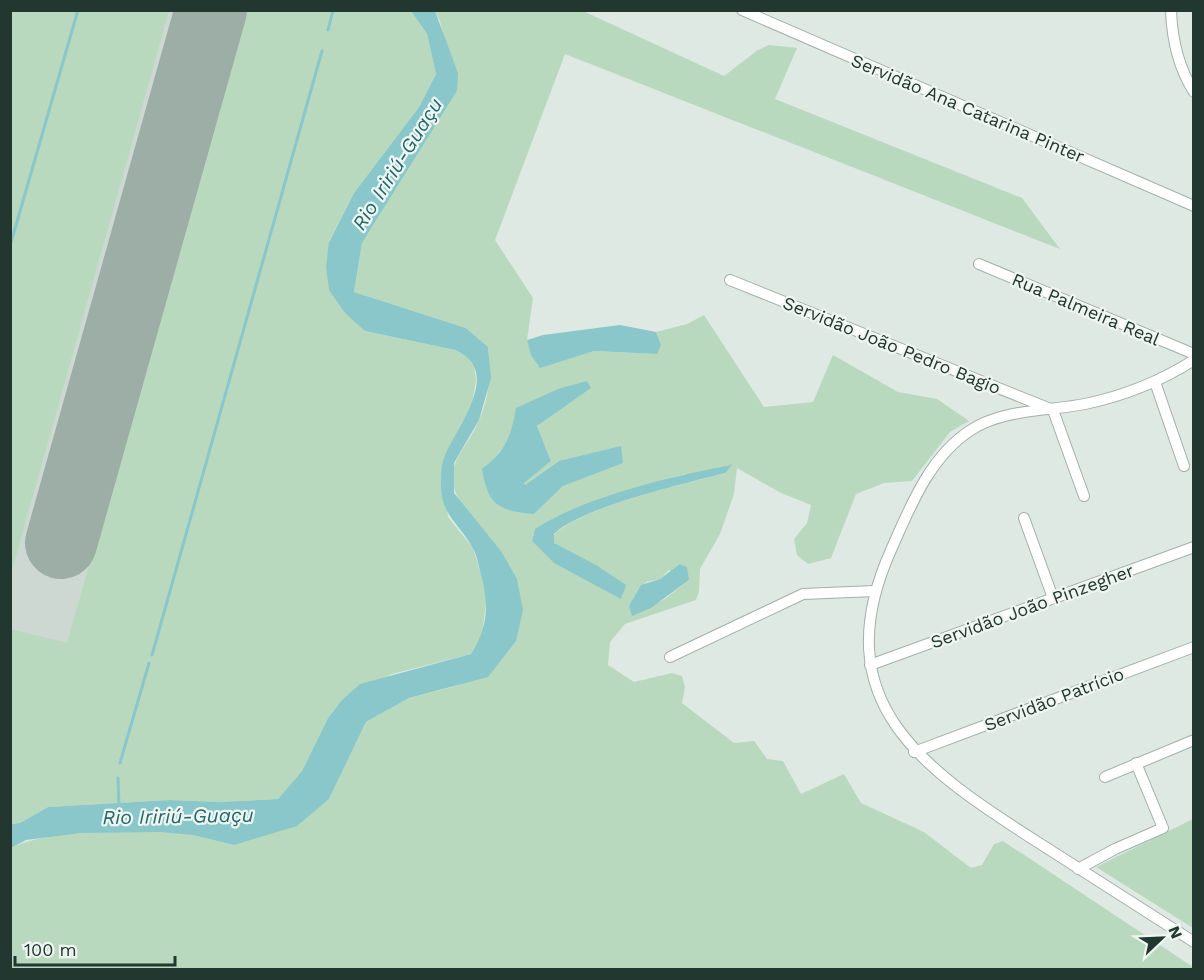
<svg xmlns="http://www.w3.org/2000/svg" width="1204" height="980" viewBox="0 0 1204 980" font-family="'Work Sans',sans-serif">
<rect width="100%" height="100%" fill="#dfe9e3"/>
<path fill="#cdd8d2" d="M11 11H376L11 803Z"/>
<g fill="#b9d9be" fill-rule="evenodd">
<path d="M11 10 169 11 11 574 10 11Z"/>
<path d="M246 11H411L427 34 436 74 419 107 354 193 329 241 365 331 455 350 466 355 474 366 476 380 471 411 444 459 448 517 473 548 487 594 482 636 471 654 392 674 342 700 328 718 302 771 278 799 220 802 169 800 48 807 20 823 11 824 10 629 67 643Z"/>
<path d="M435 11H583L724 76 758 50 769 45 797 48 775 99 1022 198 1060 249 565 54 495 240 533 298 527 340 540 367 594 351 656 354 661 345 656 332 687 324 704 315 764 407 813 402 833 355 898 392 937 399 969 421 950 432 912 481 884 483 856 494 831 558 808 564 797 555 794 539 807 523 811 505 779 492 737 468 734 494 720 534 700 569 699 592 696 600 625 624 610 642 608 665 634 682 672 673 682 676 685 687 682 703 734 743 754 741 767 759 783 761 801 794 844 774 861 803 924 832 971 868 982 865 994 844 1003 841 1193 967V969L11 970V848C48 829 151 827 194 835 207 838 221 842 234 845L329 799 366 722 409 698 456 686 516 641 467 512C435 468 463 458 479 420 490 395 491 373 488 347L466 328 354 292 362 243 457 91 440 21ZM587 381 590 388 537 426 551 461 523 483 525 485 559 461 623 462 563 486 534 514 492 461 510 439ZM725 473C688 483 578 508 554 535V543L558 546 532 535 575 510 629 490 685 474ZM669 570 689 580 665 599 642 611 629 606 646 582 660 579Z"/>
<path d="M1193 819V928L1096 867Z"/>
</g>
<g fill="#8ac7ca">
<path d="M411 11H435L458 73 457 91 362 243 354 292 466 328 488 347 491 378 479 420 454 463V493L501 551 517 579 523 610 516 641 488 677 409 698 366 722 329 799 297 826 234 845 193 835 160 832 81 833 26 840 11 848V824L20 823 48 807 169 800 220 802 278 799 302 771 328 718 342 700 360 684 471 654C489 627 489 601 480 571 478 562 476 552 471 545 458 523 441 514 441 485 441 477 441 465 444 458 455 429 505 371 455 350L365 331 345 313 329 290 326 267 329 242 354 193 419 107 436 74 427 34Z"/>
<path d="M620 325 656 332 661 345 657 354 594 351 540 368 531 355 527 340 543 335Z"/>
<path d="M587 381 591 388 537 426 551 461 524 483 525 485 559 461 621 446 623 463 563 486 534 514C498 511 488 505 482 469 506 451 511 436 516 408L558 389Z"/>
<path d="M732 465 725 473C687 483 579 508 554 534V543L596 565 626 585 621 599 554 563 532 541 535 529C586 496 673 476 732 465Z"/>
<path d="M680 564 687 567 689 580 651 608 632 616 629 606 641 585 660 579Z"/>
</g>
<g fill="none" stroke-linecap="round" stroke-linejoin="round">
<g stroke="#8ac7ca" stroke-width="3">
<path d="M328 30 333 10"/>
<path d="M10 246 78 10"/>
<path d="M152 655 322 51"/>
<path d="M120 763 149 663"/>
<path d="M118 778 119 806"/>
</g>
<path stroke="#9daea6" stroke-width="72" d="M61 543 211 10"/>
<defs>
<g id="minor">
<path d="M742 10 1194 206"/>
<path d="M1171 10C1172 40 1178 67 1194 92"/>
<path d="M979 264 1194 354"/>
<path d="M730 280 1053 410 1084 496"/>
<path d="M1194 360C1161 381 1123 396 1085 404 1049 411 1003 409 971 430 930 456 910 507 891 550 823 702 923 769 1039 843 1090 876 1142 909 1194 942"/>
<path d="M1155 382 1184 466"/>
<path d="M1024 518 1053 598"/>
<path d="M670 657 803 594 875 591"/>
<path d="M870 665 1194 547"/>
<path d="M914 752 1194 647"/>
<path d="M1105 777 1194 740"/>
<path d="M1078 869 1115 849 1163 828 1136 763"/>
</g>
</defs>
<use href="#minor" stroke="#a2b0a9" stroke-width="12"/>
<use href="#minor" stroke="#fff" stroke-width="10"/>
</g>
<g text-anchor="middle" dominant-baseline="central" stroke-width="4.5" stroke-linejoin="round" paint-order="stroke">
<g font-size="18" fill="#21372f" stroke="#eff6f1">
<text transform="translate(968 108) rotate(23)">Servidão Ana Catarina Pinter</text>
<text transform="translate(1086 309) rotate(23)">Rua Palmeira Real</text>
<text transform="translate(892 345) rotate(22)">Servidão João Pedro Bagio</text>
<text transform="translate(1032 606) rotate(-20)">Servidão João Pinzegher</text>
<text transform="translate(1054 699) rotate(-21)">Servidão Patrício</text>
</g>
<g font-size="20" font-style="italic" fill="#21696e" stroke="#eff6f1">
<text transform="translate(397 164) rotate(-58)">Rio Iririú-Guaçu</text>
<text transform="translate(178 816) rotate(-1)">Rio Iririú-Guaçu</text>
</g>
</g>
<rect width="1204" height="980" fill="none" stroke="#21372f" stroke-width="24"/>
<g transform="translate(1162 938) rotate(67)" stroke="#eff6f1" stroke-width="4.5" paint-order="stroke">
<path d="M0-4.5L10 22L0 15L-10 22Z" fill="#21372f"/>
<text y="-9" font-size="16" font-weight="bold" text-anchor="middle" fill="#21372f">N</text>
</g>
<path d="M15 956v9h160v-9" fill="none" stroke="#21372f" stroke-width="3"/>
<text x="24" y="956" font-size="18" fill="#21372f" stroke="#eff6f1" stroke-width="4.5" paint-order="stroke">100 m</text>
</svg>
